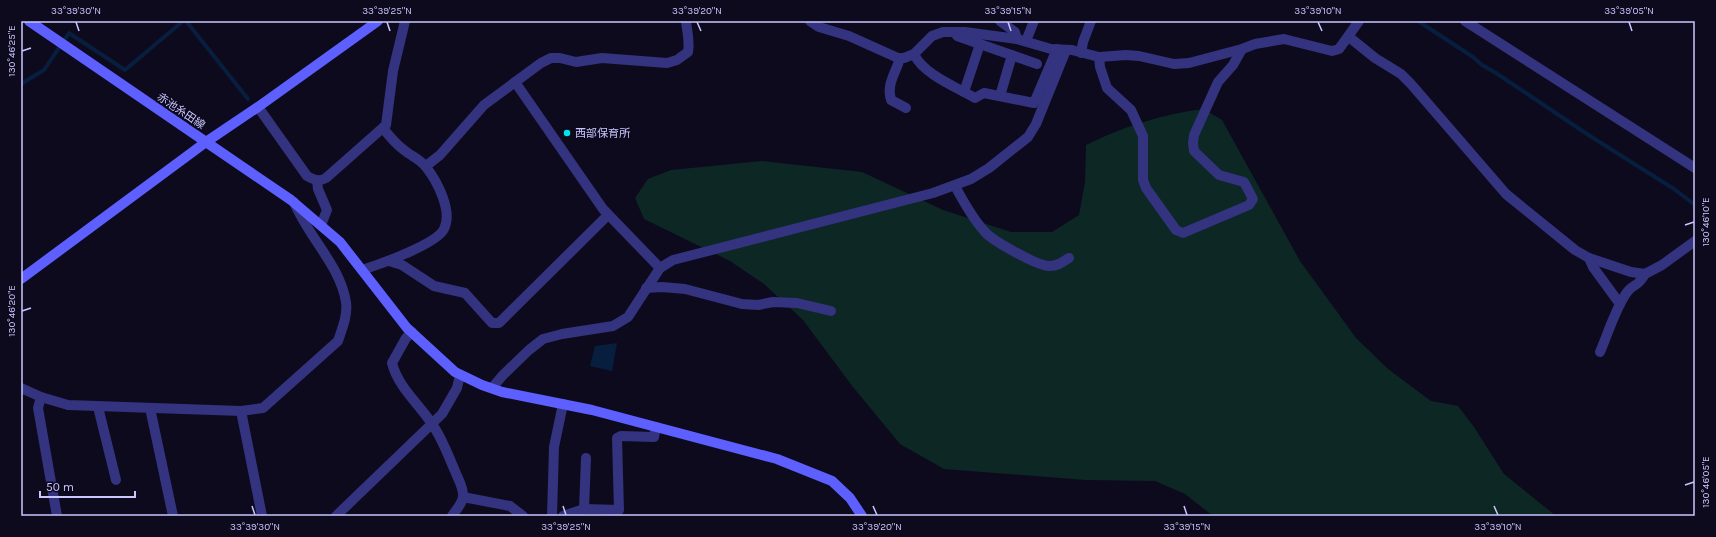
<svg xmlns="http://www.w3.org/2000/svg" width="1716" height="537" viewBox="0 0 1716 537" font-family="Karla,'Noto Sans JP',sans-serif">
<rect width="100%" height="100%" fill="#0d0a1d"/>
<path fill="#0d2725" d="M1203 109 1222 120 1300 261 1356 338 1388 369 1431 401 1458 406 1474 427 1504 474 1556 516H1213L1185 494 1155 481 1086 480 944 469 900 444 853 387 803 320 764 284 730 261 644 219 635 198 648 179 671 170 762 161 862 172 943 210 1011 232H1052L1079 215 1085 182 1086 145C1122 127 1163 114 1203 109Z"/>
<path fill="#081e3e" d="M617 343 612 371 590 366 595 346Z"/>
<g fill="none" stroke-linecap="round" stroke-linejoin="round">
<g stroke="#081e3e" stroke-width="4">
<path d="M186 21 248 99"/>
<path d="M1418 21 1473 57 1482 65 1496 73 1590 136 1674 189 1695 205"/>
<path d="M21 84 44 70 69 33 125 70 183 21"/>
</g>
<g stroke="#33337f" stroke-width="10">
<path d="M810 21 819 27 849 36 898 58H904L914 54 932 36 943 32H965L1017 39 1051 49 1072 50 1099 57 1126 55 1139 56 1174 64 1189 63 1242 49 1255 44 1284 39 1332 51 1339 49 1359 21"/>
<path d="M1000 21 1015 32 1017 39"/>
<path d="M1465 21 1695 168"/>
<path d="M956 32 957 36 1037 64"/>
<path d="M1349 37 1375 58 1401 74 1411 84 1506 194 1575 250 1589 258 1631 272 1645 274 1662 265 1695 241"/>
<path d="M1026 41 1034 21"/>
<path d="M1081 53 1083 42 1091 21"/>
<path d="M914 54C923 74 956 87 975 98L984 93 1034 103 1057 49"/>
<path d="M1099 57 1100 67 1107 88 1131 110 1143 136V180L1146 188 1176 230 1183 233 1249 205 1253 199 1244 182 1219 175 1194 151 1193 143 1194 135 1218 82 1233 65 1242 49"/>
<path d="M900 58C896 73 886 84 891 100L906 108"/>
<path d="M515 82 603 209 660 268"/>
<path d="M964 92 980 44"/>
<path d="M1000 96 1012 55"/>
<path d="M258 107 307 176C314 180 319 182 326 178L386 125 393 71 405 21"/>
<path d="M426 166 440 155 484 105 541 63 551 58H560L576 62 602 58 667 63 677 60 688 52C690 41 687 32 686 21"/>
<path d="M317 181 318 189 327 210 321 225"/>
<path d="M955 186C963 201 973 219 985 232 993 241 1039 267 1050 266 1058 266 1063 262 1069 258"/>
<path d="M1589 258 1593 267 1620 304"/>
<path d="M389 261 402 265 434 286 465 293 492 323H499L608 215"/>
<path d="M362 270C378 265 437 244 444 229 453 211 437 181 426 167 420 159 411 156 404 150 396 144 389 136 383 128"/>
<path d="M646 288 662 287 685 289 742 304 758 305 773 302 797 303 831 311"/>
<path d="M412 332 406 338 392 363C398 387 419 404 432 424 442 438 448 455 455 471 458 479 464 488 463 497 462 504 456 510 452 516"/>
<path d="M1600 352C1607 336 1617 304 1628 291 1635 283 1638 287 1645 274"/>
<path d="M21 388 41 397 68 405 241 411 263 408 338 341C342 329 348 315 346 302 340 265 308 237 294 202"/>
<path d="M492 388 503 375 529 350 543 339 562 334 613 326 628 317 660 268 673 260 933 193 971 179 989 168 1028 137 1036 124 1066 50"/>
<path d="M41 397 38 408 57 516"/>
<path d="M98 407 116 480"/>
<path d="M150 408 173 516"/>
<path d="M241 411 262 516"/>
<path d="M463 497 510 506 523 516"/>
<path d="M584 509 586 458"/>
<path d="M336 516 442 414 457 388 460 375"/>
<path d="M552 516 554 447 563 404"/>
<path d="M563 516 584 509 619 510 617 438 621 436 654 437 656 427"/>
</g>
<g stroke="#5d5fff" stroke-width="10">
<path d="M29 21 206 142 258 107 378 21"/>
<path d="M21 279 206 142 291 200 340 242 407 328 455 372 482 385 502 392 592 410 777 459 832 481 850 498 862 516"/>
</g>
</g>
<path fill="none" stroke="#cac6ff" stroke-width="1.5" d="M76 22 79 31M387 22 390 31M697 22 701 31M1008 22 1011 31M1318 22 1322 31M1629 22 1632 31M22 51 31 48M1685 225 1694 222M22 311 31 308M1685 485 1694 482M252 506 255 515M563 506 566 515M873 506 877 515M1184 506 1187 515M1494 506 1498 515"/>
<circle fill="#00e2f1" stroke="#0d0a1d" stroke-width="1.5" cx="567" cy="133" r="4"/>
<g text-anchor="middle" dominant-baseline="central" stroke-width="4" stroke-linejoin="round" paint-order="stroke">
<g font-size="11" fill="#cac6ff" stroke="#0d0a1d">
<text transform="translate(181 111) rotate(34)">赤池糸田線</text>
</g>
<g font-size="11" fill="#cac6ff" stroke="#0d0a1d" text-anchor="start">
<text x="575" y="133">西部保育所</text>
</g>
</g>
<rect width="1716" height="537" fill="none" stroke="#0d0a1d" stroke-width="44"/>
<path d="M40 491v6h95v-6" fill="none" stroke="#cac6ff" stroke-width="2"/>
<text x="46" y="491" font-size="12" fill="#cac6ff" stroke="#0d0a1d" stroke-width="3" paint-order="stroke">50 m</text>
<rect x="22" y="22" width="1672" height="493" fill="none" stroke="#cac6ff" stroke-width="1.5"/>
<g font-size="10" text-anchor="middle" fill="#cac6ff">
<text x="76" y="14">33°39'30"N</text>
<text x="387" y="14">33°39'25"N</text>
<text x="697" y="14">33°39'20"N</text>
<text x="1008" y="14">33°39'15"N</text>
<text x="1318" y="14">33°39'10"N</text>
<text x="1629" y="14">33°39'05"N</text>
<text transform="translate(11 51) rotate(-90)" y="4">130°46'25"E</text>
<text transform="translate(1705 222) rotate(-90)" y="4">130°46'10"E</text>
<text transform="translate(11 311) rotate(-90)" y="4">130°46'20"E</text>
<text transform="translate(1705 482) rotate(-90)" y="4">130°46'05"E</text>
<text x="255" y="530">33°39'30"N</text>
<text x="566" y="530">33°39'25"N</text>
<text x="877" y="530">33°39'20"N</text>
<text x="1187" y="530">33°39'15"N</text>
<text x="1498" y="530">33°39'10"N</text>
</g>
</svg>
